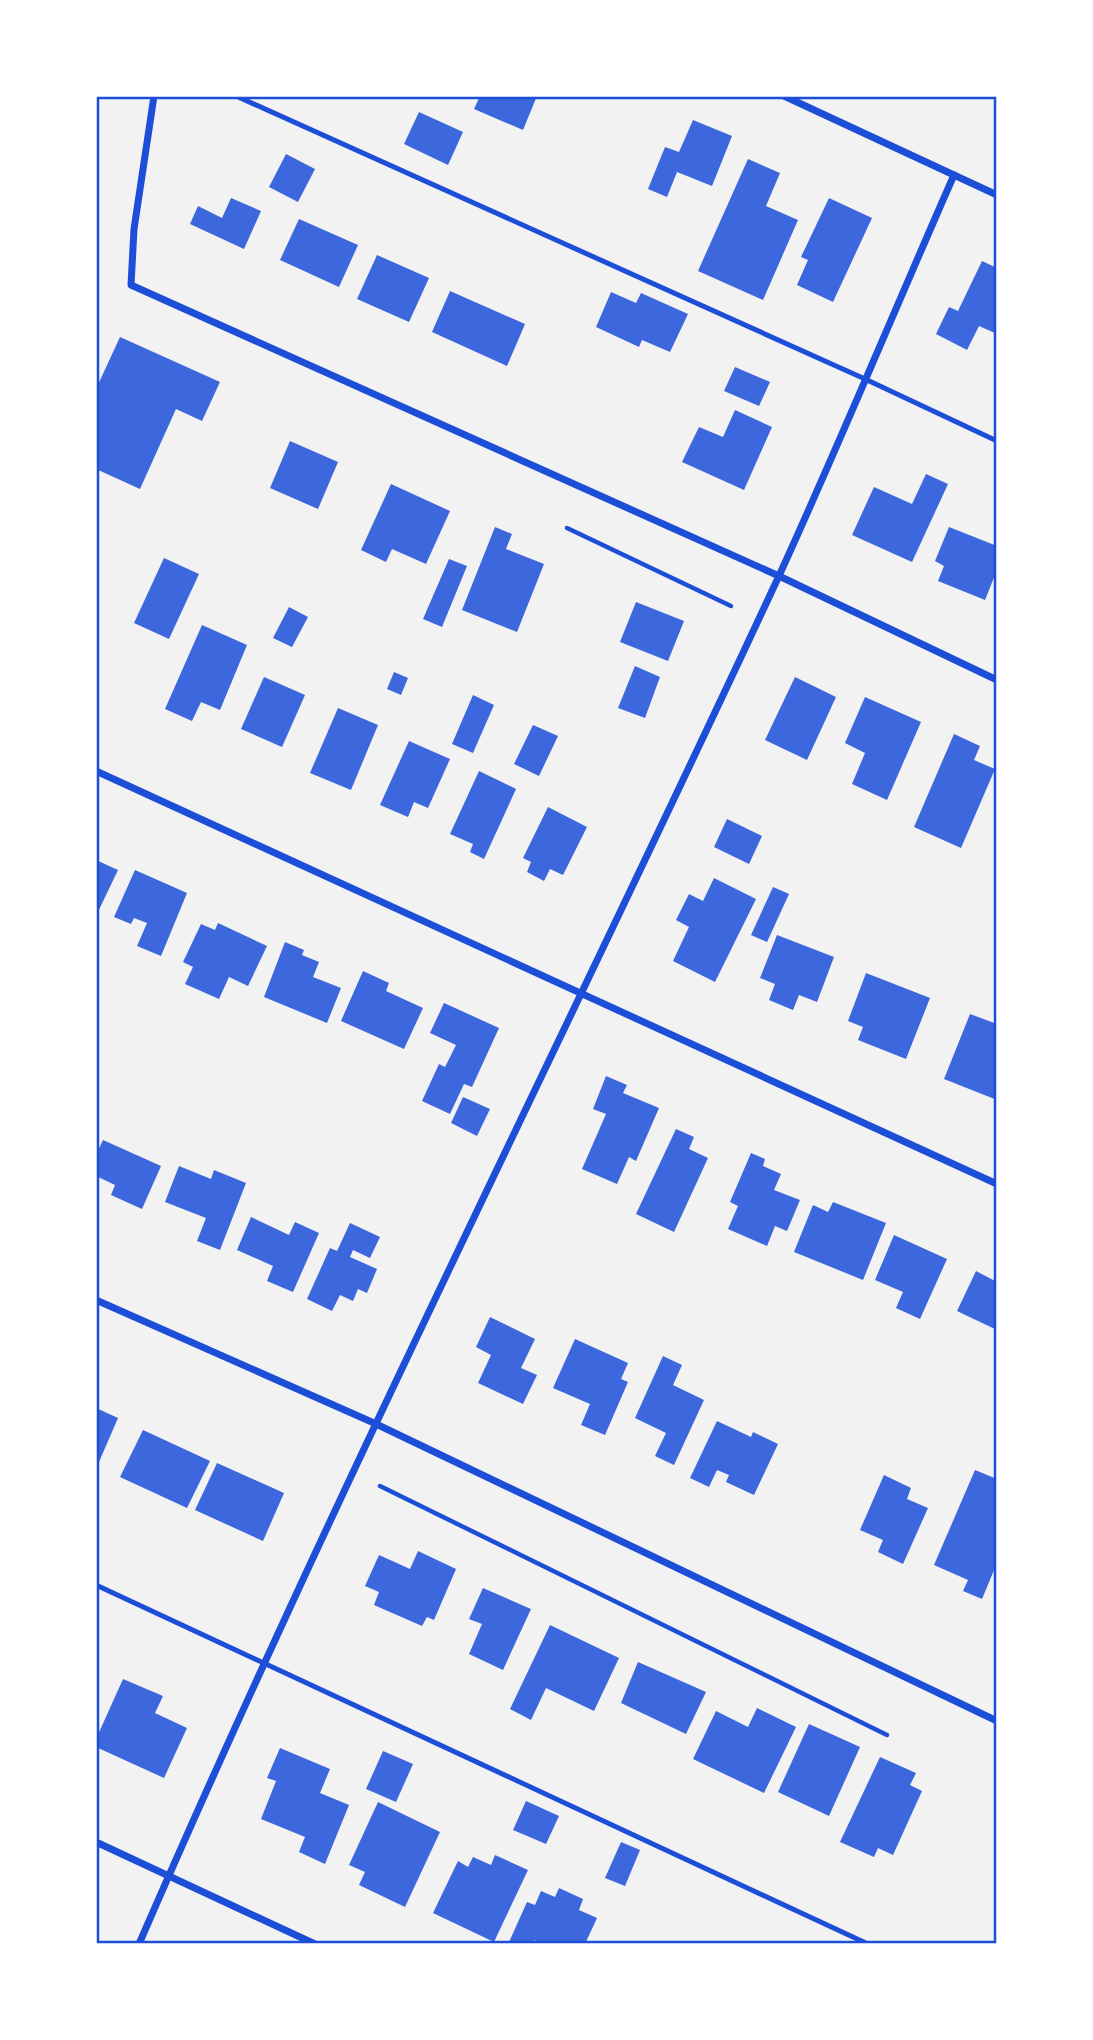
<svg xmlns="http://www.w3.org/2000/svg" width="1093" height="2040" viewBox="0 0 1093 2040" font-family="Ubuntu,sans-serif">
<rect width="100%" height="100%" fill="#f2f2f2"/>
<g fill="#3d67dc">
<path d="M480 96H537L523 130 474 109Z"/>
<path d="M419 112 463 132 448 165 404 144Z"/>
<path d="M693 120 732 136 712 186 677 172 667 197 648 189 665 147 679 152Z"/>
<path d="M286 154 315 169 298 202 269 187Z"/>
<path d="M748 159 780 173 766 206 798 220 763 300 698 271Z"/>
<path d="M231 198 261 211 244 249 190 224 198 206 222 218Z"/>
<path d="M829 198 872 218 833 302 797 285 808 260 801 257Z"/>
<path d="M299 219 358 245 339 287 280 260Z"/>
<path d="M377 255 429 278 409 322 357 299Z"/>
<path d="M982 261 997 268V334L979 326 967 350 936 334 949 307 958 311Z"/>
<path d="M450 291 525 324 507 366 432 332Z"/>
<path d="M611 292 636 303 641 293 688 314 670 352 642 340 639 347 596 327Z"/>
<path d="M120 337 220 382 202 421 176 409 140 489 96 469V389Z"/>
<path d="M735 367 770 382 759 406 724 391Z"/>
<path d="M735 410 772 427 744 490 682 462 699 427 723 437Z"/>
<path d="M290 441 338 462 318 509 270 488Z"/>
<path d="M926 474 948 484 912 562 852 535 874 487 912 504Z"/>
<path d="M391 484 450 511 426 564 392 549 386 562 361 550Z"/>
<path d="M495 527 512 534 506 549 544 564 517 632 462 610Z"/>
<path d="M949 527 997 546V570L985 600 938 581 944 566 935 561Z"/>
<path d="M164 558 199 574 169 639 134 623Z"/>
<path d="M449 559 467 566 442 627 423 619Z"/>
<path d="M636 602 684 621 668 661 620 642Z"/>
<path d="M289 607 308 617 292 647 273 638Z"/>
<path d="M202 625 247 645 220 710 201 702 192 721 165 709Z"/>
<path d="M635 666 660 677 645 718 618 708Z"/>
<path d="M394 672 408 678 401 695 387 689Z"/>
<path d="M264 677 305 695 282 747 241 729Z"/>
<path d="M795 677 836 697 807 760 765 740Z"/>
<path d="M473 695 494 705 473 753 452 744Z"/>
<path d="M865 697 921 722 887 800 852 784 865 753 845 743Z"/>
<path d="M338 708 378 725 351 790 310 773Z"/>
<path d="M533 725 558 736 539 776 514 764Z"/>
<path d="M954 734 980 746 974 760 995 769 961 848 914 827Z"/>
<path d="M409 741 450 759 428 808 414 802 408 817 380 805Z"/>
<path d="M479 771 516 789 484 859 470 852 473 844 450 834Z"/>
<path d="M548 807 587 827 563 875 550 869 544 881 527 872 531 862 523 858Z"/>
<path d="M727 819 762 836 749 864 714 847Z"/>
<path d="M96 860 118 870 96 916Z"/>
<path d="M135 870 187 893 161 956 137 946 147 923 134 918 131 924 114 917Z"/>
<path d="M714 878 756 899 715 982 673 961 689 927 676 920 689 894 703 901Z"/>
<path d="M773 887 789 894 767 942 751 935Z"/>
<path d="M218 923 267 946 248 986 229 977 219 999 185 984 193 967 183 962 201 924 215 930Z"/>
<path d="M777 935 834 957 817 1002 799 995 793 1010 769 1000 775 984 760 978Z"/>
<path d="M285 942 304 950 302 955 319 962 313 977 341 988 327 1023 264 997Z"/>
<path d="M363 971 389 983 386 991 423 1008 404 1049 341 1021Z"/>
<path d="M866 973 930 998 906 1059 858 1040 863 1027 848 1021Z"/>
<path d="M444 1003 499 1028 472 1087 464 1084 450 1114 422 1101 439 1064 445 1067 456 1045 430 1033Z"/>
<path d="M970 1014 997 1024V1100L944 1079Z"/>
<path d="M606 1076 627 1085 623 1093 659 1108 636 1161 629 1157 617 1184 582 1169 606 1114 593 1109Z"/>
<path d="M463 1097 490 1109 477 1136 451 1123Z"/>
<path d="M676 1129 694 1137 689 1149 708 1158 674 1232 636 1214Z"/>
<path d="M103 1140 161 1166 142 1209 111 1195 115 1185 96 1176V1155Z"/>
<path d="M751 1153 765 1159 763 1166 781 1174 774 1190 800 1200 787 1231 775 1226 767 1246 728 1229 738 1206 730 1202Z"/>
<path d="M179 1166 211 1179 214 1170 246 1183 220 1250 197 1241 206 1218 165 1202Z"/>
<path d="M833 1202 886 1223 863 1280 794 1252 813 1205 828 1212Z"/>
<path d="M251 1217 289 1235 295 1222 319 1233 293 1292 267 1281 273 1266 237 1250Z"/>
<path d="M350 1223 380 1237 370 1258 353 1250 350 1257 377 1269 367 1293 358 1289 353 1301 340 1295 332 1311 307 1299 330 1248 337 1251Z"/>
<path d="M894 1235 947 1259 920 1319 896 1308 903 1292 875 1280Z"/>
<path d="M976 1271 997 1282V1330L957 1311Z"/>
<path d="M490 1317 535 1339 521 1368 537 1375 523 1404 478 1383 491 1355 476 1347Z"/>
<path d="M575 1339 628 1363 621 1379 628 1382 605 1435 581 1425 590 1404 553 1388Z"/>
<path d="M663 1356 682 1365 673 1385 704 1400 674 1465 655 1456 666 1433 635 1418Z"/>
<path d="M96 1408 118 1418 96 1469Z"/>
<path d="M717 1421 751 1437 753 1432 778 1444 754 1495 726 1482 729 1475 717 1470 709 1487 690 1478Z"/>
<path d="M143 1430 210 1461 187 1508 120 1477Z"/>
<path d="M217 1463 284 1493 263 1541 195 1510Z"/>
<path d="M975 1470 997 1479V1502L994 1508 997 1510V1563L982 1599 963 1591 968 1580 934 1565Z"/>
<path d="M884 1475 911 1488 907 1499 928 1508 903 1564 878 1552 883 1540 860 1530Z"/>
<path d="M418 1551 456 1569 434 1620 427 1617 422 1626 374 1605 379 1592 365 1586 379 1555 410 1569Z"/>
<path d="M483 1588 531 1609 503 1670 469 1654 482 1624 469 1619Z"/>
<path d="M550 1625 619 1658 594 1711 546 1688 531 1720 510 1709Z"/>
<path d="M638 1662 706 1692 686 1734 621 1703Z"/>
<path d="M123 1679 163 1696 155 1713 187 1728 164 1778 96 1747V1739Z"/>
<path d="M757 1708 796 1727 764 1793 693 1759 716 1711 748 1727Z"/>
<path d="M809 1724 860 1747 829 1816 778 1792Z"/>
<path d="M280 1748 330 1769 320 1793 349 1805 325 1864 299 1852 305 1837 261 1819 276 1781 267 1778Z"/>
<path d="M383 1751 413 1764 396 1802 366 1789Z"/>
<path d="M880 1757 916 1773 910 1785 922 1791 893 1855 878 1848 874 1857 840 1842Z"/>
<path d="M526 1801 559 1816 546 1844 513 1830Z"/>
<path d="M378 1802 440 1832 405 1907 359 1885 365 1872 349 1865Z"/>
<path d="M621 1842 640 1850 625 1886 605 1878Z"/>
<path d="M495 1855 528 1870 494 1942 433 1913 458 1861 468 1867 473 1857 491 1865Z"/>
<path d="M559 1888 583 1899 579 1910 597 1918 585 1944H541L534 1940 532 1944 509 1942 527 1902 535 1905 541 1891 555 1897Z"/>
</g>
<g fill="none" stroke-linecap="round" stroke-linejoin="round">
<g stroke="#1d4ed8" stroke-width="4.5">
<path d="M567 528 731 606"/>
<path d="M380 1486 887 1735"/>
</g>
<g stroke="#1d4ed8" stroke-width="5">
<path d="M236 96 865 379 997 441"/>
<path d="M96 1585 868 1944"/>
</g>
<g stroke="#1d4ed8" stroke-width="7">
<path d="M154 96 134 229 131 285 779 576 997 680"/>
<path d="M784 96 997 195"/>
<path d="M96 771 997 1184"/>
<path d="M96 1300 374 1423 997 1721"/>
<path d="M96 1842 315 1944"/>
<path d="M139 1944C339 1483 566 1034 778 578 839 445 895 309 954 175"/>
</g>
</g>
<rect width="1093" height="2040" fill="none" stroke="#ffffff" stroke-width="196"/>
<rect x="98" y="98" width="897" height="1844" fill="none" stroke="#1d4ed8" stroke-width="2.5"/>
</svg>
